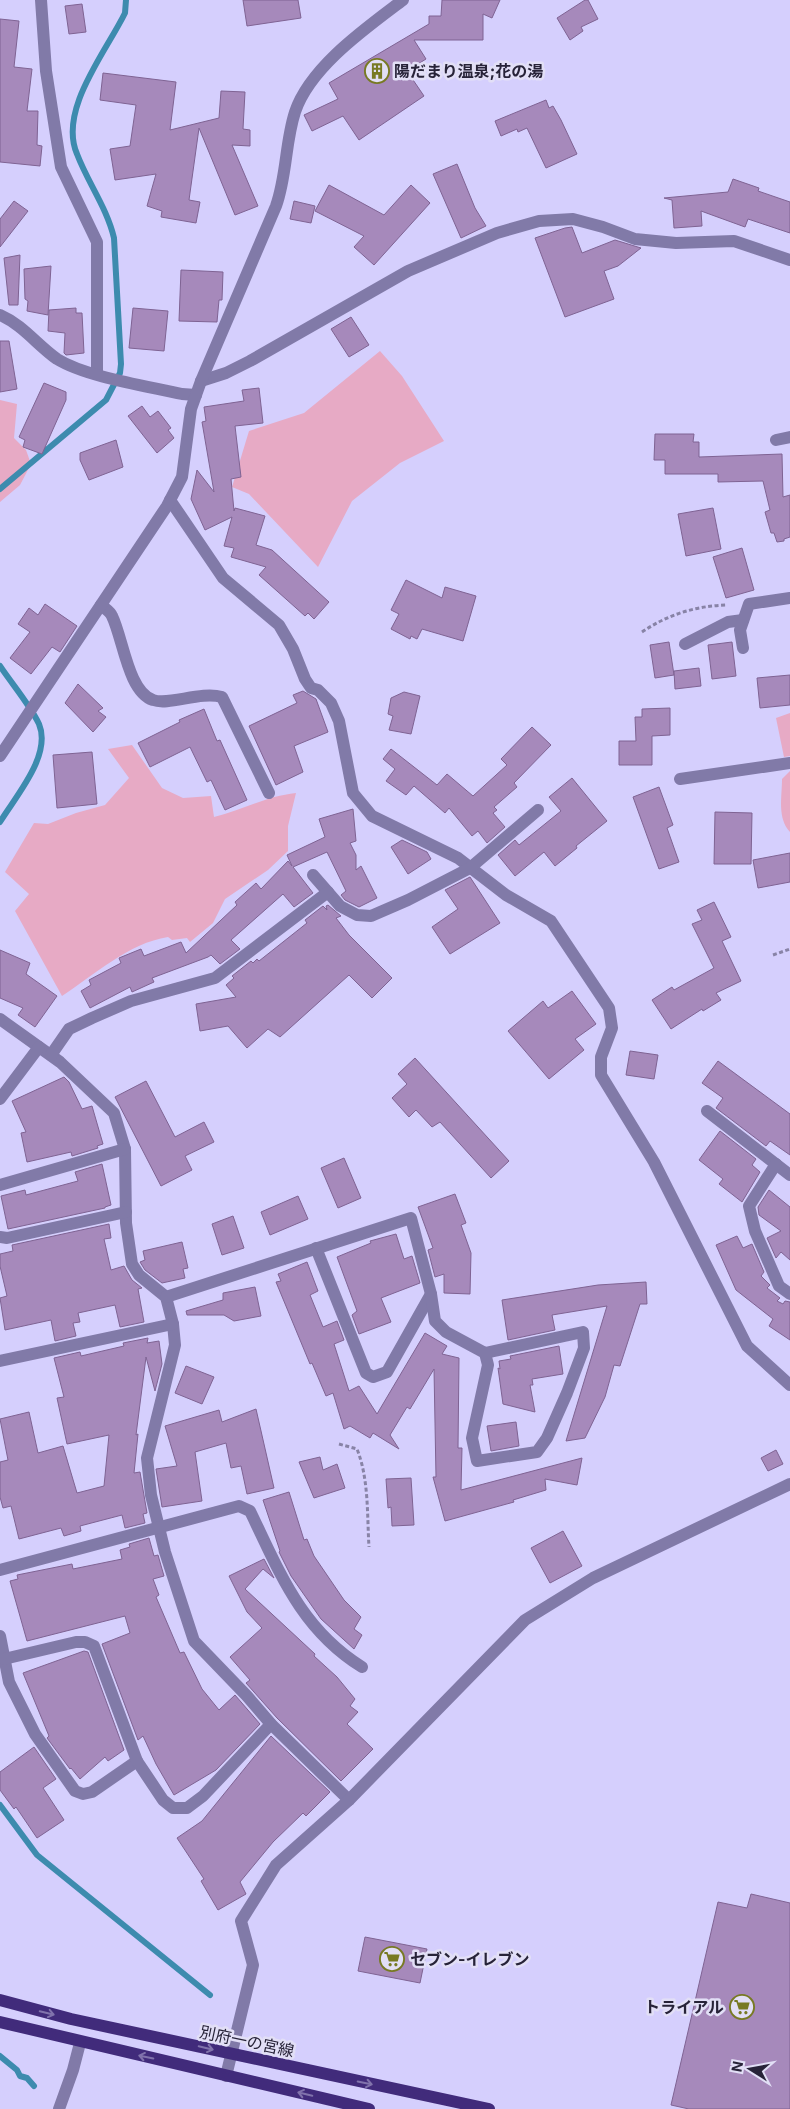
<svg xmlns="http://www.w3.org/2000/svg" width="790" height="2109" viewBox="0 0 790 2109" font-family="Inter,'Noto Sans JP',sans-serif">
<rect width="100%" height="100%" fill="#d5cffd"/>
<g fill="#e7aac5">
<path d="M380 351 402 376 444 441 400 463 352 501 318 567 249 494 232 487 249 431 304 413Z"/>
<path d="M0 400 17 404 14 438 26 450 31 464 20 485 0 502Z"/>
<path d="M790 713V756L784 757 776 718Z"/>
<path d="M132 745 162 788 183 798 211 796 214 817C242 810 267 796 296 793L288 826V851L268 870 225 899 213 923 190 942 187 938 172 940 168 937C129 943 94 975 62 996L15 911 29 894 5 872 34 823 48 824 76 813 105 805 129 778 108 749Z"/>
<path d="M790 771V832C777 818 782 797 782 779Z"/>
</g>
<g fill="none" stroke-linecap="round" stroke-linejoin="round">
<g stroke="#3d8bae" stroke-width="6">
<path d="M0 489 106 400 120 373 121 364 114 238C107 208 88 183 77 154 58 110 106 52 125 13L126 0"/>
<path d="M0 666C12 684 30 705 39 724 52 755 16 796 0 822"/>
<path d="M0 1805 37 1855 210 1995"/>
<path d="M0 2056 17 2070 20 2076 27 2078 34 2086"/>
</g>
</g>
<g fill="#a689bb" stroke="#7f6393">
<path d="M243 0H298L301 18 247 26Z"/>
<path d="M442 0H500L492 18 483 14V40H414L426 59 407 71 424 96 359 140 343 116 312 131 304 115 338 99 329 83 429 24V16H441Z"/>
<path d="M585 0H588L598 19 581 27 583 31 570 40 557 18Z"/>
<path d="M82 4 86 32 69 34 65 6Z"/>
<path d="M0 19 19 21 14 67 32 69 27 111H38L37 145 42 146 40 166 0 162Z"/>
<path d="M103 73 176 82 170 130 219 118 221 91 245 92 243 129 250 130V146L232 145 258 206 235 215 199 128 189 200 200 202 196 223 161 217 162 211 147 206 156 174 115 180 110 149 130 146 136 105 100 100Z"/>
<path d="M546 100 549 108 553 106 561 120 577 154 546 168 527 128 518 132 517 129 501 136 495 121Z"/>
<path d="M457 164 475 208 486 226 461 238 433 174Z"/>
<path d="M733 179 759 188 758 191 790 202V233L748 219 745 227 701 211 702 226 674 228 672 200 664 198 728 192Z"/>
<path d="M329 185 384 215 411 185 430 203 374 265 354 247 364 236 315 211Z"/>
<path d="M14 201 28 211 0 247V219Z"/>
<path d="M294 201 315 206 311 223 290 219Z"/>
<path d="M572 227 582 253 615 240 641 248 618 266 604 271 614 299 565 317 535 238 565 228Z"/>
<path d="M20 255 18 305H9L4 258Z"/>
<path d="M51 266 48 315 27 311 28 301 25 299 24 269Z"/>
<path d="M181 270 223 272 222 300H219L217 322 179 321Z"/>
<path d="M76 308V313H82L84 353 66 355 64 353 65 333 48 331 49 310Z"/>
<path d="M133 308 168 311 164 351 129 348Z"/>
<path d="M351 317 369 345 349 357 331 329Z"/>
<path d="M0 341H9L17 389 0 392Z"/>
<path d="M44 383 66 392V400L42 454 23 447 25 440 19 437Z"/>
<path d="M259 388 263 423 235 426 241 477 231 479 234 511 235 508 265 516 256 545 272 550 329 602 314 619 308 613 305 616 259 575 266 567 231 557 234 548 224 546 232 517 205 530 191 499 197 470 214 492 202 422 206 421 204 407 244 401 242 390Z"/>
<path d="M142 406 150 417 158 411 171 428 168 430 174 438 157 453 128 416Z"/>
<path d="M655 434H694L693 442H699V457L782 454 783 497 790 495V537L784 539V541L777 542 774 533H771L765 512 770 510 763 481 718 482V474H665V460H654Z"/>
<path d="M116 440 123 467 89 480 80 460V453Z"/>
<path d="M713 508 721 549 686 556 678 514Z"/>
<path d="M742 548 754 590 726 598 713 557Z"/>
<path d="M406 580 442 598 445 587 476 596 463 641 422 629 417 639 411 636 410 639 391 629 399 614 391 610Z"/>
<path d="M45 604 77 626 60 652 52 647 31 674 10 658 30 632 18 624 29 608 38 615Z"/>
<path d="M669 642 674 675 655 678 650 645Z"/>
<path d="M732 642 736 676 712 679 708 645Z"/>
<path d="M699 668 701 686 675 689 674 671Z"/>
<path d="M790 675V705L760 708 757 678Z"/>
<path d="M78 684 103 708 98 711 106 717 93 732 65 703Z"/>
<path d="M303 691 316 699 328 732 294 746 303 772 276 785 249 726 297 703 293 695Z"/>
<path d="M404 692 420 696 411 734 389 730 393 716 388 714 391 698Z"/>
<path d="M670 708V735L652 736V765H619V741H636L635 717H642V709Z"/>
<path d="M204 709 217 741 220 740 247 800 225 810 211 780 207 782 190 747 150 767 138 743 180 722 179 720Z"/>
<path d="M532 727 551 745 514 783 517 787 494 807 497 810 493 813 505 827 487 843 478 831 472 836 449 808 445 813 414 786 406 795 386 781 395 769 383 759 391 749 437 785 447 774 473 796 507 765 501 759Z"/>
<path d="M92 752 97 804 57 808 53 755Z"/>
<path d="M572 778 607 821 576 846 577 848 555 866 544 852 515 876 498 855 515 840 519 845 561 811 549 797Z"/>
<path d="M659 787 673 825 667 828 679 862 659 869 633 797Z"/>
<path d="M353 809 356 841 350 843 356 855V870L361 866 377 898 359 907 345 900 341 895 346 891 327 852 293 867 313 893 294 907 283 894 231 940 240 949 220 964 211 955 208 957 152 978 154 982 132 992 130 987 90 1008 81 991 91 985 89 980 121 963 119 958 141 949 144 956 181 942 186 953 237 905 235 902 256 883 261 889 288 861 292 866 287 855 325 837 319 819Z"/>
<path d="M715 812 752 813 751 864H714Z"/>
<path d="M402 840 427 852 431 859 408 874 391 847Z"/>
<path d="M790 853V882L758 888 753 860Z"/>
<path d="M470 877 500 923 450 954 432 927 458 909 445 890Z"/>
<path d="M714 902 731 937 722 941 741 981 716 993 721 1000 703 1011 702 1009 671 1029 652 1000 672 987 674 990 714 968 692 924 702 920 697 910Z"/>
<path d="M328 905 341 916 336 918 349 935 392 978 372 998 349 975 280 1037 268 1029 247 1048 228 1026 200 1031 196 1004 236 997 226 985 234 978 232 976 251 961 253 963 257 959 259 961 307 923 305 920 323 906 327 910 326 906Z"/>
<path d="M0 950 30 963 26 974 57 996 35 1027 18 1015 23 1008 0 998Z"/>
<path d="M572 991 596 1024 575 1039 584 1050 549 1079 508 1031 543 1001 548 1008Z"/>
<path d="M630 1051 658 1055 654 1079 626 1075Z"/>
<path d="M415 1058 509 1161 491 1178 440 1122 432 1127 416 1110 409 1117 392 1098 407 1084 398 1074Z"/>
<path d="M718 1061 790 1114V1155L770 1141 766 1146 716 1108 723 1098 702 1083Z"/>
<path d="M64 1077 69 1082 82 1109 92 1106 103 1144 97 1146 98 1148 72 1156 71 1152 27 1162 21 1133 26 1132 12 1101Z"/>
<path d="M146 1081 175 1137 204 1122 214 1142 185 1156 192 1170 161 1186 115 1097Z"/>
<path d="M720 1131 756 1159 752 1165 760 1172 742 1202 719 1184 723 1179 699 1160Z"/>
<path d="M344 1158 361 1198 338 1208 321 1168Z"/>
<path d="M102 1164 111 1205 105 1207V1208L8 1229 1 1196 25 1190 26 1195 78 1181 75 1172Z"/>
<path d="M769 1190 790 1207V1260L781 1252 776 1258 767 1238 781 1231 759 1215 758 1207Z"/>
<path d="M455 1194 466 1223 461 1225 471 1253 470 1294 444 1293V1274L435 1277 428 1250 433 1248 418 1207Z"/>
<path d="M298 1196 308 1219 270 1235 261 1212Z"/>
<path d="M233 1216 244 1248 222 1255 212 1224Z"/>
<path d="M109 1224 111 1238 104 1239 111 1270 124 1266 132 1280 142 1288 138 1289 144 1322 120 1327 115 1305 78 1313 80 1322 73 1323 76 1336 55 1341 51 1320 5 1330 0 1298 7 1296 0 1266V1254L13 1251 12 1245Z"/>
<path d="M396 1234 404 1259 412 1256 420 1283 381 1298 391 1322 359 1334 352 1315 357 1311 337 1257 371 1243 370 1241Z"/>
<path d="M737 1236 743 1248 752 1244 764 1272 761 1276 770 1285 767 1288 780 1298 777 1301 783 1304 785 1301 790 1302V1340L769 1326 773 1319 736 1290 716 1245Z"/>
<path d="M182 1242 188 1268 183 1269 185 1278 162 1283 145 1270 140 1262 145 1260 143 1251Z"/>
<path d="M307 1262 318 1291 310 1295 323 1327 337 1321 344 1340 334 1344 349 1391 359 1386 377 1414 425 1333 447 1346 442 1354 459 1358 458 1448H462L461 1490 582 1458 577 1485 545 1479 546 1490 513 1500 514 1502 445 1521 433 1477H436L434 1369 410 1409 407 1407 390 1435 399 1449 373 1433 370 1438 350 1426 344 1429 333 1393 326 1396 312 1363 310 1364 276 1282 281 1281 278 1274Z"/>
<path d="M646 1282 647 1304H640L620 1366 614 1365 605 1397 585 1438 566 1441 607 1306 552 1315 555 1330 508 1340 502 1300 598 1285Z"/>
<path d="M255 1287 261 1316 234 1321 224 1315H187L186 1311 223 1300V1293Z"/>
<path d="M148 1338 147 1343 159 1341 162 1364 155 1391 146 1357 136 1435 138 1434 134 1473 140 1472 147 1513 143 1514 145 1523 125 1528 122 1515 80 1526 81 1531 64 1536 61 1528 19 1539 11 1506 3 1508 0 1497V1462L8 1460 0 1419 29 1412 38 1453 63 1446 77 1493 104 1486 109 1435 67 1444 57 1398 64 1397 54 1358 80 1352 81 1356 124 1346 123 1343Z"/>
<path d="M559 1346 563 1374 532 1379 533 1385H530L535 1412 503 1404 498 1368 500 1369 499 1361 511 1359 510 1356Z"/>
<path d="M186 1366 214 1377 202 1404 175 1393Z"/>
<path d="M256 1409 274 1488 247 1494 241 1466 231 1468 226 1443 195 1452 202 1501 162 1507 156 1469 177 1466 165 1426 219 1410 222 1422Z"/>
<path d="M516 1422 519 1446 491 1451 487 1426Z"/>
<path d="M776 1450 783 1464 768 1471 761 1458Z"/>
<path d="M320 1457 323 1470 337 1464 345 1488 314 1498 299 1462Z"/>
<path d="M411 1478 414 1525 392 1526 391 1507 388 1508 386 1479Z"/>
<path d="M289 1492 304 1540 307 1539 314 1556 344 1600 361 1617 354 1629 362 1635 354 1649 321 1619 291 1576 279 1552 280 1551 263 1500Z"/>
<path d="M563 1531 582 1566 550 1583 531 1548Z"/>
<path d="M149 1538 154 1556 158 1555 164 1576 153 1579 159 1595 156 1597 180 1653 184 1652 202 1689 219 1710 235 1695 260 1724 216 1770 174 1795 156 1764 143 1736 138 1740 102 1644 130 1633 125 1616 27 1641 10 1581 18 1579 17 1575 72 1564 73 1569 122 1559 120 1550 130 1547 129 1544Z"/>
<path d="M264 1559 274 1578 263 1569 245 1589 315 1654 314 1656 337 1677 355 1699 350 1706 358 1712 347 1724 373 1749 341 1781 277 1718 246 1683 250 1680 230 1657 262 1628 247 1612 229 1576Z"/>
<path d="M84 1651 88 1652 124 1750 108 1761 105 1757 80 1779 71 1768 70 1769 47 1738 49 1736 23 1673Z"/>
<path d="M271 1736 330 1792 306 1816 303 1813 273 1842 240 1882 246 1894 218 1910 201 1881 204 1879 177 1838 202 1821Z"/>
<path d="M34 1747 56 1779 43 1788 64 1820 37 1838 16 1807 14 1809 0 1790V1772Z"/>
<path d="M751 1894 790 1903V2109H689L671 2105 718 1902 747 1908Z"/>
<path d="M365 1937 427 1949 420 1983 358 1971Z"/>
</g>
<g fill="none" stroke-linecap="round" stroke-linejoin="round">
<g stroke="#8883a6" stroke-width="3" stroke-dasharray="4 2.5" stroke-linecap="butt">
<path d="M642 632C667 615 695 606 726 605"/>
<path d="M773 955 790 949"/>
<path d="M339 1444 357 1449C369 1479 367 1515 369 1547"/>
</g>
<g stroke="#817aa8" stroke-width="12">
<path d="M41 0 46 71 61 167 97 242V374"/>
<path d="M0 315C23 325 37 345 57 359 86 377 147 386 182 394L196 395"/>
<path d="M201 381 226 373 250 361 408 271 497 233 539 221 573 219 603 227 635 239 676 243 734 241 790 260"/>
<path d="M776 440 790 437"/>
<path d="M170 500 223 578 279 625 293 649 305 679 311 688 318 690 331 703 339 721 353 793 372 816 458 858 506 895 551 921 609 1008 612 1028 601 1057V1075L654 1162 747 1346 790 1385"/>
<path d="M101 605C104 608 110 611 112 616 123 638 128 692 153 700 169 706 200 691 222 697L269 793"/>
<path d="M685 644 728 622 743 620"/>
<path d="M743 648 740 630 749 604 790 598"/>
<path d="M0 756 167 506 182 477 191 409 201 381 276 206C287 175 285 143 295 112 310 67 366 28 403 0"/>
<path d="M680 779 790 763"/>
<path d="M313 875 340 906 357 915 371 916 408 900 470 868 538 810"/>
<path d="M0 1019 60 1062 114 1113 125 1149 126 1223 132 1264 139 1275 166 1297 173 1324 175 1345 147 1458 151 1495 165 1552 194 1641 247 1696 271 1724 349 1800"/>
<path d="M51 1055 69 1029 92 1018 131 1001 215 978 328 892"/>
<path d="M0 1099 39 1047"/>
<path d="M707 1111 790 1175"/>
<path d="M776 1164 749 1206 755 1231 779 1286 790 1294"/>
<path d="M0 1185 125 1149"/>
<path d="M0 1237 7 1238 126 1212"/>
<path d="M316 1248 366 1373 373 1377 387 1372 431 1294"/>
<path d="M166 1297 411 1218 431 1294 435 1321 446 1332 485 1353 583 1332 584 1348 567 1393 547 1438 537 1452 477 1461 472 1438 488 1365 485 1353"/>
<path d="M0 1361 173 1324"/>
<path d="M0 1570 239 1506 250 1511C280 1573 301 1629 362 1667"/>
<path d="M0 1636 9 1682 35 1734 75 1791 83 1794 92 1792 137 1761"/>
<path d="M4 1659 76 1642H85L94 1646 137 1761 163 1800 173 1808H187L203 1796 271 1724"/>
<path d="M226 2076 253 1965 241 1921 276 1865 349 1800 525 1620 593 1578 790 1484"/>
<path d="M59 2109 73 2070 80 2043"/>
</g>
<g stroke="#412b7b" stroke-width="12">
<path d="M0 2000 71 2019 489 2109"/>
<path d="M0 2022 369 2109"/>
</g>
</g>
<defs><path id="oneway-shaft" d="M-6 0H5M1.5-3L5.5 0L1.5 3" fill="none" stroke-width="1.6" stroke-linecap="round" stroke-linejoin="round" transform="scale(1.25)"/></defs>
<g stroke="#8173ac">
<use href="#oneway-shaft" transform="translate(47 2013) rotate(14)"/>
<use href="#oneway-shaft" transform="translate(206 2048) rotate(13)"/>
<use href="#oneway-shaft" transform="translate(146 2057) rotate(-168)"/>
<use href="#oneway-shaft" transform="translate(365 2083) rotate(12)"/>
<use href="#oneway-shaft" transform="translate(305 2094) rotate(-167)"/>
</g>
<defs>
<symbol id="building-ring" viewBox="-11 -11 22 22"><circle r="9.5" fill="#e2dff6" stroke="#787a23" stroke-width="1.5"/><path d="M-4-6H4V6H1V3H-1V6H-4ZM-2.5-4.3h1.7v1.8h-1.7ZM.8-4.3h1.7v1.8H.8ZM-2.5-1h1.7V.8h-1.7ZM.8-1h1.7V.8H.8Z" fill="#787a23"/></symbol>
<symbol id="supermarket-ring" viewBox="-11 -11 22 22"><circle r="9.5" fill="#e2dff6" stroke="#787a23" stroke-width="1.5"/><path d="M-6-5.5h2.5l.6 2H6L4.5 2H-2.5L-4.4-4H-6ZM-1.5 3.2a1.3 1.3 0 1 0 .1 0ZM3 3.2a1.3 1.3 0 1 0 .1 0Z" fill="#787a23"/></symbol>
</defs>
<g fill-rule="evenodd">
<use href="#building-ring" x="363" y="57" width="28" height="28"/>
<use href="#supermarket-ring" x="378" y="1945" width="28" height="28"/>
<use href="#supermarket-ring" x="728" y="1993" width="28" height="28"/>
</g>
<g text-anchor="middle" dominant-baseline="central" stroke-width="5" stroke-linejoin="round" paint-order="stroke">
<g font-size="16" font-weight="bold" fill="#272338" stroke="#e2dff6" text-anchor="start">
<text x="394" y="71">陽だまり温泉;花の湯</text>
<text x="410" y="1959">セブン-イレブン</text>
<text x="724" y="2007" text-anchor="end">トライアル</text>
</g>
<g font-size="16" fill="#272338" stroke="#e2dff6">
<text transform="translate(247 2041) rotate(12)">別府一の宮線</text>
</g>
</g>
<g transform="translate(750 2069) rotate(281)" stroke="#e2dff6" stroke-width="4" paint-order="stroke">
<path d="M0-4L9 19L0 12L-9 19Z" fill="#272338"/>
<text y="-8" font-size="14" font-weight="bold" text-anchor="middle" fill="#272338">N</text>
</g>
</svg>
